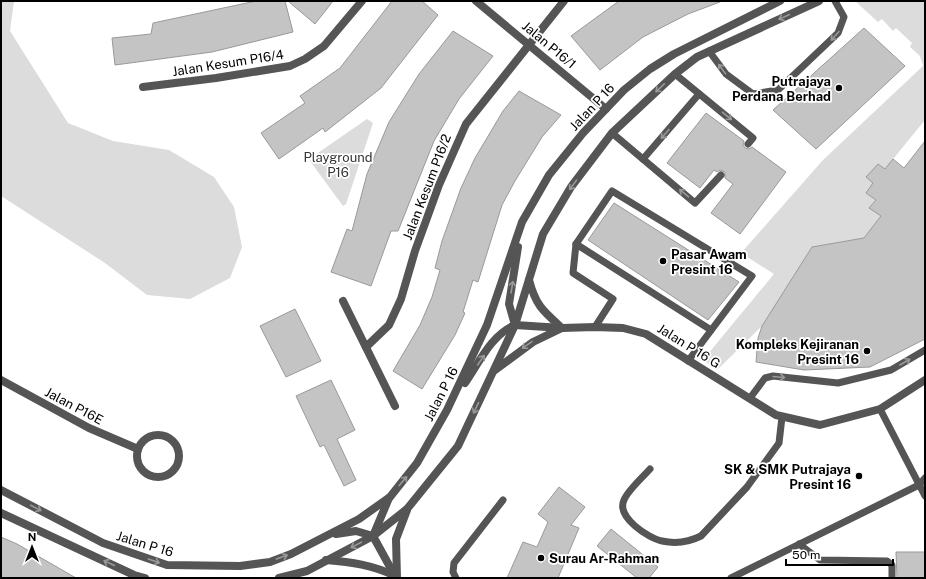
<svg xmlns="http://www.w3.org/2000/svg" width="926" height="579" viewBox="0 0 926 579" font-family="'Public Sans',sans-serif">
<rect width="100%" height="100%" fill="#fff"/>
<g fill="#dcdcdc">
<path d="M1 1H14L10 31 68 123 113 141 169 150 214 177 234 207 242 247 230 278 190 299 147 295 105 263 1 196Z"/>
<path d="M855 1H925V120L885 169 878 164 873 183 866 193 876 200 869 208 881 216 864 238 812 247 762 326 717 370 703 360 774 274 741 253 823 160 923 66 920 56 910 47 912 43 896 28 893 31 882 19 878 22Z"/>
<path d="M367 119 373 123 346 204 343 206 310 161 312 157Z"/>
</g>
<g fill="#c4c4c4" stroke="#999">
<path d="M256 1H285L293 32 212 52 115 65 112 38 151 34 153 23Z"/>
<path d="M288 1H333L315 24Z"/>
<path d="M392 1H422L438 15 381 88 325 132 323 128 279 159 261 133 305 103 300 96 340 68Z"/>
<path d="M619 1H720V2L688 14 643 37 600 70 571 36Z"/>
<path d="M864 28 905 66 816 149 773 110Z"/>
<path d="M453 31 493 56 459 99 434 141 398 231H391L371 286 331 272 347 229 352 231 367 174 389 122 419 74Z"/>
<path d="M519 91 561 115 542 137 515 181 502 205 478 282 473 280 463 312 465 313 455 335 422 389 393 371 420 325 432 297 440 270 435 268 442 241 461 188 475 158 503 111Z"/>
<path d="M706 113 744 141 743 145 745 148 749 149 752 147 786 172 740 234 711 213 733 184 725 178V172L720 170 717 172 714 170 700 188 667 163Z"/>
<path d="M925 141V339L870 367 804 370 756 362 758 338 762 326 812 247 864 238 881 216 869 208 876 200 866 193 873 183 866 177 878 164 885 169 893 159 904 168Z"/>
<path d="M614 203 739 282 708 320 588 240Z"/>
<path d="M295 309 321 361 286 377 260 326Z"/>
<path d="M331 380 355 430 337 439 356 480 344 486 324 445 320 447 296 396Z"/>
<path d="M559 487 585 507 571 525 579 528 558 578H507L523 542 537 547 548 522 538 514Z"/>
<path d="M611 529 658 567 649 578H637L597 546Z"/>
<path d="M1 537 17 544 76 578H1Z"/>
<path d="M896 552H925V578H897Z"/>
</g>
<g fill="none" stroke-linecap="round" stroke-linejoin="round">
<g stroke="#555" stroke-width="7">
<path d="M709 51 726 74 753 94 778 90 838 33 844 17 835 1"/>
<path d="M675 74 753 138 748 144"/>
<path d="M612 133 695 203 721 175"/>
<path d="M643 159 699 94"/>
<path d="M576 244 711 330"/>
<path d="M595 327 613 299 573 273 576 244 612 191 752 276 688 361"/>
<path d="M750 398 765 378 773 376 838 383 891 370 925 350"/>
<path d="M880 409 925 496"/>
<path d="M650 469C643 477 628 490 624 500 616 517 648 538 662 541 676 544 689 542 701 536L747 487 779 443 782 417"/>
<path d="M799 544 820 560 887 561 892 565V578"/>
<path d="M456 578 453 572 454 563 503 500"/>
<path d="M731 578 919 485 925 478"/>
</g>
<g stroke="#555" stroke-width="8">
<path d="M476 1 606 109"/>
<path d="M143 87 216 78 290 66 305 59 324 46 362 1"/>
<path d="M343 301 395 406"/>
<path d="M515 325 562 328 595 327 623 328 646 334 776 415 820 425 880 409 925 380"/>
<path d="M366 347 389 325 401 299 415 251 439 185 466 124 564 1"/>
<path d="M1 380 89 428 138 449"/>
<circle cx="158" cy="456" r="21"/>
<path d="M373 536 396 578"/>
</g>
<g stroke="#555" stroke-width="8">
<path d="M515 325 509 304 518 247"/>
<path d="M495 370 533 342 562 328C543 311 536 306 529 280"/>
<path d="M465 383C479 363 491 335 515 325"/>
<path d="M1 490 103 543 167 565 240 566 270 562 291 554 359 519 390 497 417 463 447 410 487 325 522 222 549 175 583 133 624 90 650 69 674 54 780 1"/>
<path d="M1 513 134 575 145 578"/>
<path d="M336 534 356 531 373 536 389 498"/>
<path d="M326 560C351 562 373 565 395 576"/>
<path d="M279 578 307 571 373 536 407 509 458 446 515 325 543 234 571 187 612 133 675 74 697 57 819 1"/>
<path d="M397 578 396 539 407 510"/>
</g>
</g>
<defs><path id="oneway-shaft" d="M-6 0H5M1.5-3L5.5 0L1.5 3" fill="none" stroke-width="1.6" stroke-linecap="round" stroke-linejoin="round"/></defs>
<g stroke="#999">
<use href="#oneway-shaft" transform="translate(784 17) rotate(155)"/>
<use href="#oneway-shaft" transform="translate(835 36) rotate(132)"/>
<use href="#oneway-shaft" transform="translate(722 69) rotate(-126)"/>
<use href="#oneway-shaft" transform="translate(660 88) rotate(136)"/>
<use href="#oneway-shaft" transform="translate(727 116) rotate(39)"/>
<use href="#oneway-shaft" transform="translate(665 134) rotate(131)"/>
<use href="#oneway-shaft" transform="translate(573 185) rotate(126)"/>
<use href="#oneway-shaft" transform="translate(684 193) rotate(-140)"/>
<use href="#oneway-shaft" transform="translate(512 287) rotate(-81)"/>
<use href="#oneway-shaft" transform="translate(527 345) rotate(145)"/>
<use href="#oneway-shaft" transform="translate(481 360) rotate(-56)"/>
<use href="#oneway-shaft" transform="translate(905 362) rotate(-30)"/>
<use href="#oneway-shaft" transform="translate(779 377) rotate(5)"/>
<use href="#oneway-shaft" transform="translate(476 408) rotate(115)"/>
<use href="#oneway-shaft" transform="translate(403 481) rotate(-50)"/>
<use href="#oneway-shaft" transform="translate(36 508) rotate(28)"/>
<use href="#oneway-shaft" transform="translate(356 545) rotate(152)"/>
<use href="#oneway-shaft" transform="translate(282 557) rotate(-20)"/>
<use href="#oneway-shaft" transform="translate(154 561) rotate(19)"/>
<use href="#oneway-shaft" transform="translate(109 563) rotate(-155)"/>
</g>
<g fill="#000" stroke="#fff" stroke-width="1.5">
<circle cx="839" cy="88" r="4"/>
<circle cx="663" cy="261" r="4"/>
<circle cx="867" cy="351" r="4"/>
<circle cx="859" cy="476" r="4"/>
<circle cx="541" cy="558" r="4"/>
</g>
<g text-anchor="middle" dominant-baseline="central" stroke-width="3.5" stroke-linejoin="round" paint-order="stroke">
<g font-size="13" fill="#000" stroke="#fff">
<text transform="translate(549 45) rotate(40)">Jalan P16/1</text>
<text transform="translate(228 63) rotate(-9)">Jalan Kesum P16/4</text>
<text transform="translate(592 107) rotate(-47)">Jalan P 16</text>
<text transform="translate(427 187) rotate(-69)">Jalan Kesum P16/2</text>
<text transform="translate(689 346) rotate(32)">Jalan P 16 G</text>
<text transform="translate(441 394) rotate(-63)">Jalan P 16</text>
<text transform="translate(74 406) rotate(28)">Jalan P16E</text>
<text transform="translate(145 544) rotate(17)">Jalan P 16</text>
</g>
<g font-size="13" font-weight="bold" fill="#000" stroke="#fff" text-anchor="end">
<text x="831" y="81">Putrajaya<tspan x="831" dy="15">Perdana Berhad</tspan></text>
<text x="671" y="254" text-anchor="start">Pasar Awam<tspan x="671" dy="15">Presint 16</tspan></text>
<text x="859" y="344">Kompleks Kejiranan<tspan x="859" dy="15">Presint 16</tspan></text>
<text x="851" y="469">SK &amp; SMK Putrajaya<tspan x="851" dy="15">Presint 16</tspan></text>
<text x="549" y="558" text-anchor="start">Surau Ar-Rahman</text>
</g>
<g font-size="13" fill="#333" stroke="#fff">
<text x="338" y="157">Playground<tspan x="338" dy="15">P16</tspan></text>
</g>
</g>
<rect width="926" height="579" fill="none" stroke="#000000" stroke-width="4"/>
<g transform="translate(32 547)" stroke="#ffffff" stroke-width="3" paint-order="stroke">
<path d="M0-3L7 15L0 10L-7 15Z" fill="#000000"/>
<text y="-6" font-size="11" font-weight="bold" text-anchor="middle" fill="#000000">N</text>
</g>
<path d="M786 559v6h107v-6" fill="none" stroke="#000000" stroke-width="2"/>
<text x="792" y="559" font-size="12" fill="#000000" stroke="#ffffff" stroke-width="3" paint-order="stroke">50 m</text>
</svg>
